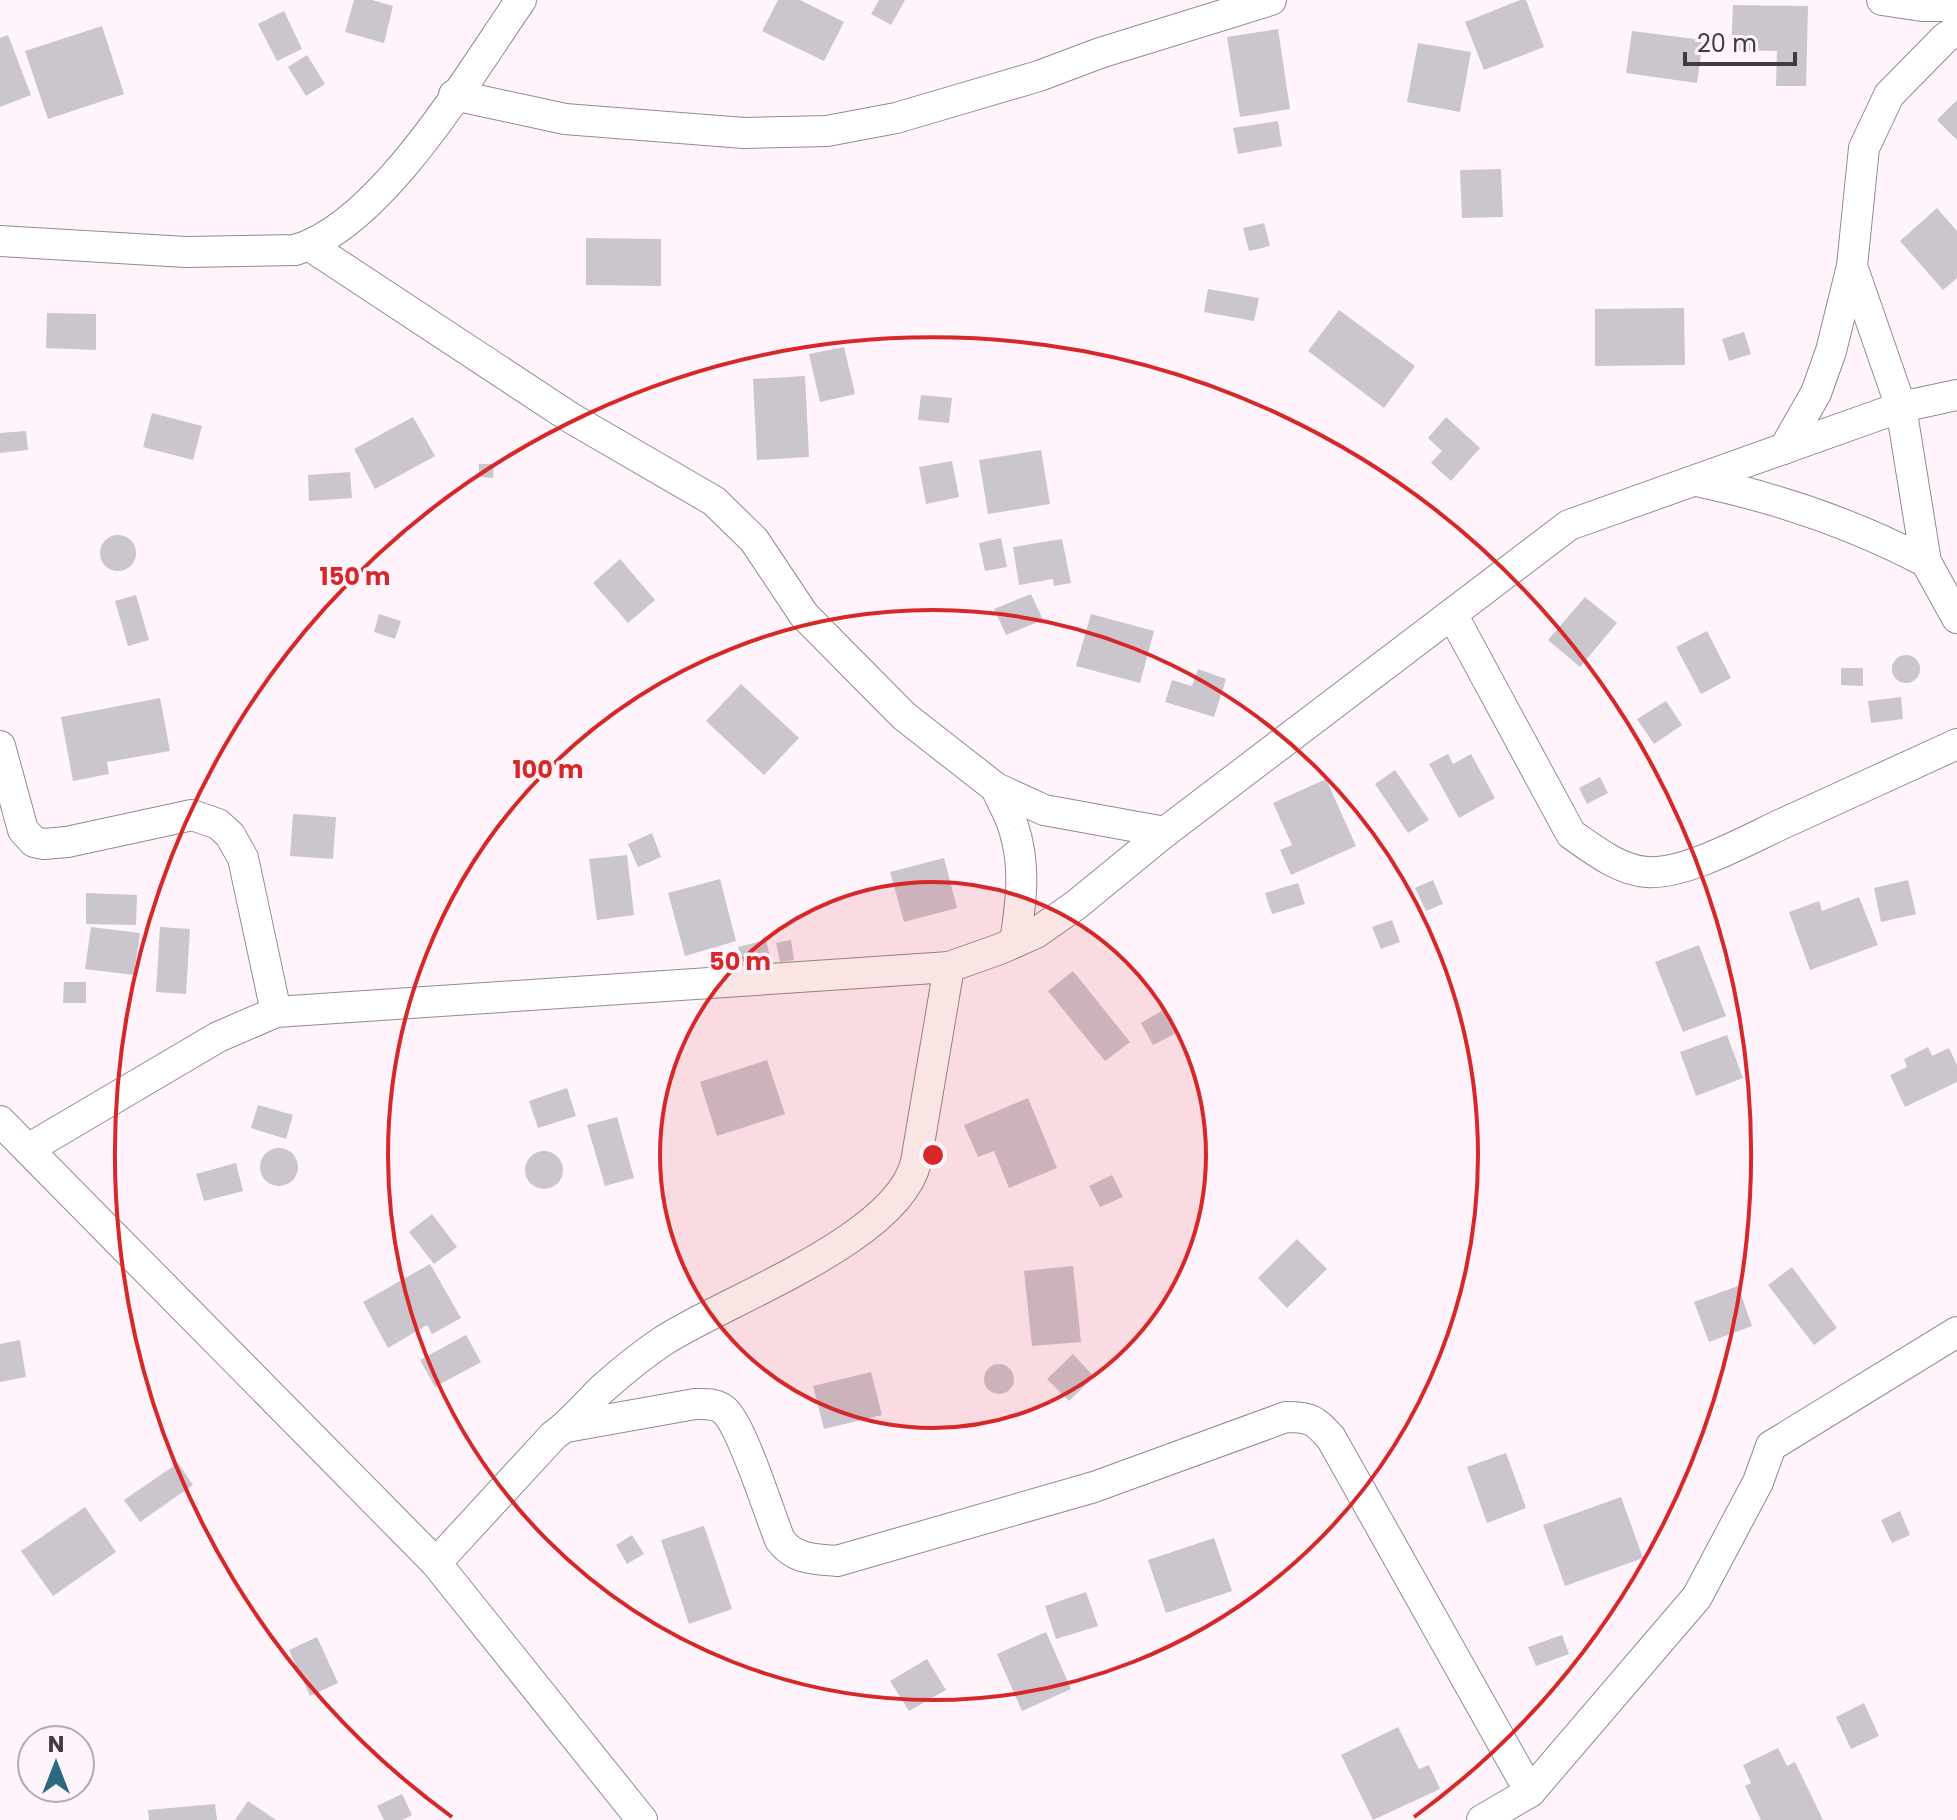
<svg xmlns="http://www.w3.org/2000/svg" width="1957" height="1820" viewBox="0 0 1957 1820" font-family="Poppins,sans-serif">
<rect width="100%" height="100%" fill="#fff4fb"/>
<g fill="#cbc5ce">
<path d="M354 0H372L393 6 384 43 345 32Z"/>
<path d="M778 0H800L844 22 824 61 762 31Z"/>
<path d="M879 0H905L891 25 871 14Z"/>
<path d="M1520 0H1526L1544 47 1484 70 1465 22Z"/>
<path d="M1733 5 1808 6 1806 86H1776L1777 51 1731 50Z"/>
<path d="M284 11 302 49 277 61 258 24Z"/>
<path d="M102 26 124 94 48 119 25 51Z"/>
<path d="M1278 29 1290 109 1240 117 1227 37Z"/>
<path d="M1632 31 1703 40 1697 83 1626 73Z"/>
<path d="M8 35 31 95 0 107V38Z"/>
<path d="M1418 43 1471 52 1460 112 1407 102Z"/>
<path d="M307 55 325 84 306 96 288 67Z"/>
<path d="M1957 100V140L1937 120Z"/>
<path d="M1278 121 1282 146 1238 154 1233 128Z"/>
<path d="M1501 169 1503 217 1462 218 1460 170Z"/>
<path d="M1937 208 1957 231V278L1943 290 1900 241Z"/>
<path d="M1264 223 1270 246 1249 251 1243 228Z"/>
<path d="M586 238 661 239V286L586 285Z"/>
<path d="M1208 289 1259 298 1254 321 1204 312Z"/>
<path d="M1684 308 1685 365 1595 366V309Z"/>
<path d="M1339 310 1415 366 1384 408 1308 351Z"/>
<path d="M47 313 96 314V350L46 348Z"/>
<path d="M1744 332 1751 354 1729 361 1722 339Z"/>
<path d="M844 347 855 394 820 402 809 354Z"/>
<path d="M805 376 809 457 757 460 753 379Z"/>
<path d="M921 395 952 398 949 423 918 420Z"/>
<path d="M152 413 202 426 193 460 143 447Z"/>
<path d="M413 417 435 456 375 489 354 449Z"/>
<path d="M1446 417 1480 448 1451 481 1431 463 1442 451 1428 438Z"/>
<path d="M26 431 28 450 0 453V433Z"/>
<path d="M1041 450 1050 504 988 514 979 460Z"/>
<path d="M952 461 959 497 926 504 919 467Z"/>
<path d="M479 464H494L493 478 479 477Z"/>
<path d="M350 472 352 498 309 501 308 475Z"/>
<circle cx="118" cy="553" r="18"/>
<path d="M1001 538 1007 567 985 571 979 543Z"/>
<path d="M1062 539 1071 583 1054 586 1053 579 1019 585 1013 547Z"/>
<path d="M620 559 655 600 628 623 593 583Z"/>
<path d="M1031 594 1043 620 1006 635 994 609Z"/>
<path d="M136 595 149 640 128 646 115 601Z"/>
<path d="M1585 597 1617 623 1580 667 1548 640Z"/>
<path d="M379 614 401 621 395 639 374 632Z"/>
<path d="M1091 614 1154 631 1140 683 1076 666Z"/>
<path d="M1707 631 1731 678 1701 694 1676 647Z"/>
<circle cx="1906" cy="669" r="14"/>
<path d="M1841 668H1863V686L1841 685Z"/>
<path d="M1198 669 1226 679 1214 717 1165 702 1172 680 1192 686Z"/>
<path d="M741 684 799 738 764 775 706 721Z"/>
<path d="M1901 697 1903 719 1871 723 1868 701Z"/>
<path d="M160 698 170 751 107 762 109 774 73 781 61 717Z"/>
<path d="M1666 701 1682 725 1654 744 1637 719Z"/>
<path d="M1448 754 1453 764 1471 754 1495 798 1459 818 1429 764Z"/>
<path d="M1395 770 1429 820 1408 833 1375 784Z"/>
<path d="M1600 777 1608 793 1587 804 1579 788Z"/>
<path d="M1326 779 1356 846 1291 875 1280 850 1292 845 1273 803Z"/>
<path d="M293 814 336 817 333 859 290 856Z"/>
<path d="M652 833 661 857 638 867 628 844Z"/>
<path d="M627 855 634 915 597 920 589 859Z"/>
<path d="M944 858 957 908 904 922 890 872Z"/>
<path d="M720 879 736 941 685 956 668 893Z"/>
<path d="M1433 880 1443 904 1426 911 1415 888Z"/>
<path d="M1908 880 1916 914 1881 922 1874 888Z"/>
<path d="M1298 883 1305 904 1272 914 1265 893Z"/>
<path d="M86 893 137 895 136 925 86 924Z"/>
<path d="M1859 897 1878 945 1810 970 1789 912 1819 901 1822 911Z"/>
<path d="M1392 920 1400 942 1381 949 1372 927Z"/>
<path d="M91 927 140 933 134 975 85 969Z"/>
<path d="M160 927 190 929 186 994 156 992Z"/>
<path d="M766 940 772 966 744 973 738 947Z"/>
<path d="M791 940 794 960 780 962 776 943Z"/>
<path d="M1699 945 1726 1016 1683 1032 1655 962Z"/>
<path d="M1073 971 1130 1042 1105 1061 1048 991Z"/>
<path d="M64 982H86V1003H63Z"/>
<path d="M1165 1009 1178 1032 1153 1045 1141 1023Z"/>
<path d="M1727 1035 1743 1078 1696 1096 1680 1052Z"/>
<path d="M1928 1047 1932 1056 1949 1048 1957 1065V1082L1905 1107 1890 1075 1907 1067 1904 1059Z"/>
<path d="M767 1060 785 1114 717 1136 700 1082Z"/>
<path d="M567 1088 576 1116 538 1128 529 1101Z"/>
<path d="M1028 1098 1057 1168 1009 1188 994 1151 978 1157 964 1125Z"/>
<path d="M258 1105 293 1115 286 1139 251 1128Z"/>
<path d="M617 1117 634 1178 605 1186 587 1125Z"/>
<circle cx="279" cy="1167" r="19"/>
<circle cx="544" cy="1170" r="19"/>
<path d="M236 1163 243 1191 204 1201 196 1174Z"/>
<path d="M1112 1175 1123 1197 1100 1207 1089 1186Z"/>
<path d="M432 1214 457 1247 434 1264 409 1232Z"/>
<path d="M1297 1239 1327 1269 1287 1308 1258 1278Z"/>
<path d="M430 1264 461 1318 432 1334 427 1325 388 1348 363 1302Z"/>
<path d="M1073 1266 1081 1342 1032 1346 1024 1271Z"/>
<path d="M1792 1267 1837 1328 1814 1345 1768 1285Z"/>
<path d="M1738 1286 1752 1326 1709 1342 1694 1302Z"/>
<path d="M466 1335 481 1362 435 1387 420 1360Z"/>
<path d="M20 1340 26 1377 0 1382V1344Z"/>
<path d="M1073 1354 1094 1377 1069 1401 1047 1379Z"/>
<circle cx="999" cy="1379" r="15"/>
<path d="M871 1372 882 1415 824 1429 813 1386Z"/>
<path d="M1506 1453 1526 1508 1487 1523 1467 1467Z"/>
<path d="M178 1463 193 1485 140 1522 124 1500Z"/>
<path d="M1621 1497 1643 1558 1565 1586 1543 1525Z"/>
<path d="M85 1507 116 1552 53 1596 21 1551Z"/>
<path d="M1900 1511 1910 1535 1892 1543 1881 1520Z"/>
<path d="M704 1526 732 1609 689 1624 661 1540Z"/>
<path d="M632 1535 644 1554 627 1564 616 1545Z"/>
<path d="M1214 1538 1232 1591 1166 1613 1148 1560Z"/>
<path d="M1086 1592 1098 1626 1056 1639 1045 1606Z"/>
<path d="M1046 1632 1071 1689 1022 1711 997 1654Z"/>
<path d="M1562 1635 1569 1654 1536 1666 1528 1647Z"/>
<path d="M317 1637 338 1683 310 1696 289 1650Z"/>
<path d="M927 1659 946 1690 909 1711 890 1681Z"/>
<path d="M1864 1703 1879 1736 1851 1749 1836 1717Z"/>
<path d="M1398 1727 1419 1769 1429 1765 1440 1789 1373 1820 1341 1755Z"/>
<path d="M1778 1748 1787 1766 1795 1762 1823 1820H1761L1745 1786 1751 1783 1743 1765Z"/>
<path d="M90 1758 91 1777 80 1778V1759Z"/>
<path d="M402 1794 412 1815 402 1820H384L377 1806Z"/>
<path d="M248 1801 276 1820H235Z"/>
<path d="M215 1804 217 1820H149L148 1810Z"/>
</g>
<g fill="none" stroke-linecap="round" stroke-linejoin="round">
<defs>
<g id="minor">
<path d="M1882 0 1922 6H1957"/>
<path d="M1957 30 1945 38 1889 95 1864 148 1852 266 1901 407 1926 562 1957 618"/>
<path d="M454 95 565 119 744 133 827 131 896 118 1039 76 1100 53 1271 0"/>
<path d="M0 241 186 252 295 250C382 225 470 73 521 0"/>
<path d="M310 246 571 418 714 501 754 540 804 615 904 716 996 788 1044 810 1165 832"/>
<path d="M1784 449 1816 393 1831 351 1852 266"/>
<path d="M1697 481C1777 498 1854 524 1926 562"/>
<path d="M1452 614 1571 834C1594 850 1619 870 1647 872 1685 875 1749 839 1784 823 1842 797 1899 770 1957 744"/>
<path d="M0 746 23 830 34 842 44 844 67 842 192 815 218 824 230 835 243 858 276 1012"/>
<path d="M996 788C1002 802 1010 815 1014 829 1026 867 1021 903 1015 942"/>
<path d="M0 1121 436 1563 642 1820"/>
<path d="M28 1149 218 1037 276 1012 949 967 1000 949 1036 933 1076 905 1165 832 1569 525 1901 407 1957 395"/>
<path d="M566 1427 695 1404C705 1404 717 1403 725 1411 743 1428 769 1513 780 1540 795 1560 814 1559 837 1561L1094 1487 1286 1417C1311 1417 1315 1420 1331 1438L1530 1792"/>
<path d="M436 1563 553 1436C571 1423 585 1406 601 1390 620 1373 642 1355 663 1341 728 1299 898 1239 916 1162L949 967"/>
<path d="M1482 1820 1530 1792 1697 1597 1758 1482 1771 1446 1957 1332"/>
</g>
</defs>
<use href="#minor" stroke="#93898f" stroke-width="32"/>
<use href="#minor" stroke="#fff" stroke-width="30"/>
</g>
<circle cx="933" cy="1155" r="273" fill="#d62828" fill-opacity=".12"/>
<g fill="none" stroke="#d62828" stroke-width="4">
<circle cx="933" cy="1155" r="273"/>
<circle cx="933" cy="1155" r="545"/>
<path d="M452 1817A818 818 0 1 1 1414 1817"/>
</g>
<circle cx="933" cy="1155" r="12" fill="#d62828" stroke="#fff4fb" stroke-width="4"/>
<g font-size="24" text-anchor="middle" font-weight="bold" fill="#d62828" stroke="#fff4fb" stroke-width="7" stroke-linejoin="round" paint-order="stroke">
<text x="355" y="585">150 m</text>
<text x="548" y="778">100 m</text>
<text x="740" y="970">50 m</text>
</g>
<g transform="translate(56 1764)"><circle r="38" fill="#fff4fb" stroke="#b2aaaf" stroke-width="2"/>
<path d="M0-6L14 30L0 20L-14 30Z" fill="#296a7e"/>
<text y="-12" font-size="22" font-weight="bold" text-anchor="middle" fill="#3f3b3e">N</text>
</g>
<path d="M1685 52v12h110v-12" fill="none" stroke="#3f3b3e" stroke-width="4"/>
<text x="1697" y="52" font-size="24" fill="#3f3b3e" stroke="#fff4fb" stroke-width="6" paint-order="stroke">20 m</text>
</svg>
